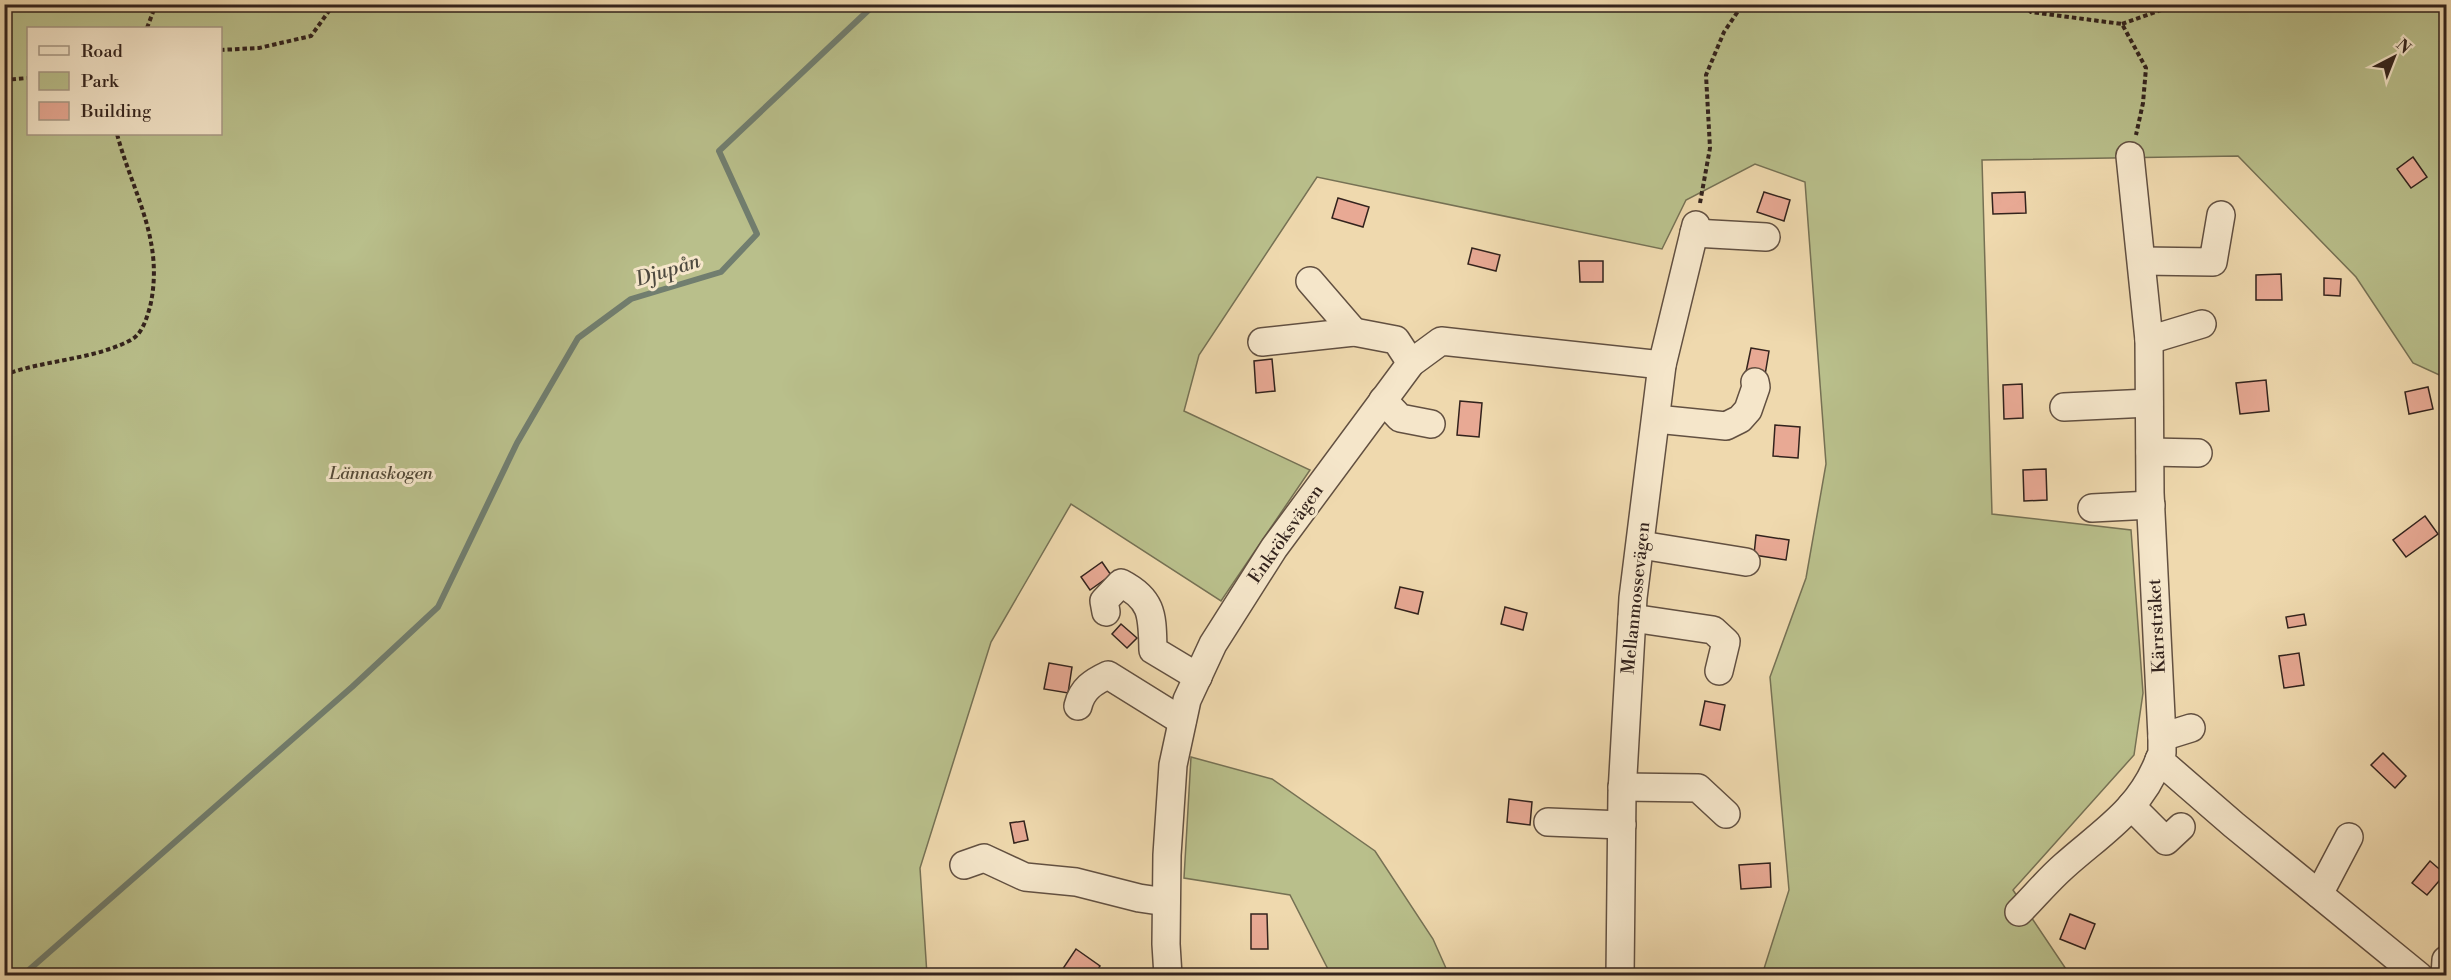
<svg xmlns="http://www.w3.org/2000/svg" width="2451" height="980" viewBox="0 0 2451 980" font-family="'Libre Bodoni',serif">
<rect width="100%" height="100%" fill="#efd9ae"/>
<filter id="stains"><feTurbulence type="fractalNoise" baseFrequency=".00333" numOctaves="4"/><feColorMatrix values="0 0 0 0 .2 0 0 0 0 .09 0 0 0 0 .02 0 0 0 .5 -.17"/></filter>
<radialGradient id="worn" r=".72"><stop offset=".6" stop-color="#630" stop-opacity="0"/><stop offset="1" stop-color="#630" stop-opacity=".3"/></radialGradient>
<g fill="#b9bf8b" stroke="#767154" stroke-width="1.5" fill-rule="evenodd">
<path d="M5 5H2446V378L2413 363 2356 277 2238 156 1982 160 1992 514 2131 530 2143 693 2134 755 2013 890 2070 975H1762L1789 890 1770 677 1806 578 1826 464 1805 182 1755 164 1686 200 1662 249 1317 177 1199 355 1184 411 1310 470 1221 601 1071 504 991 642 920 868 927 975 5 976ZM28 28H220V134H28Z"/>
<path d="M1191 757 1272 779 1375 851 1433 939 1449 975H1331L1290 895 1184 878Z"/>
</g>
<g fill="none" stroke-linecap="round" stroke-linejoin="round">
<path stroke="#717e6f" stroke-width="6" d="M22 976 352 687 438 607 517 443 578 338 631 299 721 272 757 234 719 151 875 4"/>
</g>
<g fill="#e8a994" stroke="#33231d" stroke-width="1.5">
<path d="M2413 157 2427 177 2411 188 2397 169Z"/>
<path d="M1764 192 1790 200 1784 221 1757 212Z"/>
<path d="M2025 192 2026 213 1993 214 1992 193Z"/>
<path d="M1338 198 1369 207 1363 227 1332 218Z"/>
<path d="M1472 248 1500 255 1496 271 1468 264Z"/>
<path d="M1579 261H1603V282H1580Z"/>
<path d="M2281 274 2282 300H2256V275Z"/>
<path d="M2324 278 2341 279 2340 296 2324 295Z"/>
<path d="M1751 348 1769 351 1765 375 1746 372Z"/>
<path d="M1272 359 1275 391 1256 393 1254 361Z"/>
<path d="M2266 380 2269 411 2240 414 2236 383Z"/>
<path d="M2022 384 2023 418 2004 419 2003 385Z"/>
<path d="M2428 387 2433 409 2409 414 2405 392Z"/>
<path d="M1460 401 1482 403 1479 437 1457 435Z"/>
<path d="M1775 425 1800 427 1798 458 1773 456Z"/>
<path d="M2046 469 2047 500 2024 501 2023 470Z"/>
<path d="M2425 516 2438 534 2406 557 2393 540Z"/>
<path d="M1756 535 1789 540 1786 560 1754 555Z"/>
<path d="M1102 562 1111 575 1090 590 1081 577Z"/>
<path d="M1400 587 1423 592 1418 614 1395 608Z"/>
<path d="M1505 607 1527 613 1523 630 1501 624Z"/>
<path d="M2304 614 2306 625 2288 628 2286 617Z"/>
<path d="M1121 624 1137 638 1127 648 1112 634Z"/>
<path d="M2299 653 2304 685 2284 688 2279 656Z"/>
<path d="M1049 663 1072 667 1068 693 1044 689Z"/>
<path d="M1705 701 1725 705 1720 730 1700 725Z"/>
<path d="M2383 753 2406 776 2395 788 2371 765Z"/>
<path d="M1509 799 1532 802 1530 825 1507 822Z"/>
<path d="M1024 821 1028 840 1014 843 1010 823Z"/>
<path d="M2430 861 2445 874 2427 895 2412 883Z"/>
<path d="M1770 863 1771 887 1741 889 1739 865Z"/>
<path d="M1251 914H1267L1268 949H1251Z"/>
<path d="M2070 914 2095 924 2085 949 2060 939Z"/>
<path d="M1076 949 1100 966 1094 976H1058Z"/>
<path d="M1684 969 1715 970 1714 976H1684Z"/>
</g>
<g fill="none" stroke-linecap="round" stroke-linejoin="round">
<defs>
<g id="minor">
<path d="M2130 156 2149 340 2150 493 2162 737V753L2159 760 2234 825 2419 976"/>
<path d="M1694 233 1766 237"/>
<path d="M2142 261 2213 262 2221 215"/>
<path d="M1310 281 1354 332"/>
<path d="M2149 340 2202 324"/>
<path d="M1262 342 1354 332 1396 340 1411 363"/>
<path d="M1383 400 1400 418 1431 424"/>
<path d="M2064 407 2149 403"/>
<path d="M1656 419 1726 426 1740 419 1748 410 1756 387 1755 382"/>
<path d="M2150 452 2198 453"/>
<path d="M2092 508 2151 505"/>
<path d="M1641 545 1746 562"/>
<path d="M1106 612 1104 601 1121 583C1154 600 1152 617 1153 650L1198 677"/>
<path d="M1632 618 1713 630 1726 642 1719 671"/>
<path d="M1078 706C1082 689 1093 682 1108 675L1182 721"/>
<path d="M2162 737 2191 728"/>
<path d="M1622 787 1698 788 1726 814"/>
<path d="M2131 806 2166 841 2181 827"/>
<path d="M1548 822 1622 825"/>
<path d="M964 865 984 858 1025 877 1076 882 1139 898 1166 902"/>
<path d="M2319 894 2349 837"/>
<path d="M2019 912C2034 897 2048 880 2064 866 2102 832 2140 810 2159 760"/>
<path d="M1168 976 1166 944 1167 855 1173 765 1187 700 1213 644 1274 548 1411 363 1441 341 1662 365"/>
<path d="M1620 976 1622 793 1633 598 1662 365 1696 225"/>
<path d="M2445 976 2446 960"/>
</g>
</defs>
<use href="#minor" stroke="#625041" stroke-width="30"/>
<g stroke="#33231d" stroke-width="4" stroke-dasharray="4.5 3" stroke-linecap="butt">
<path d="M2023 4 2031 12 2122 24 2146 68 2143 103 2136 135"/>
<path d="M2122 24 2178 4"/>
<path d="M147 28 156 4"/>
<path d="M220 50 259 48 311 36 334 4"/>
<path d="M4 80 28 78"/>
<path d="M1700 203 1710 148 1706 75 1724 32 1743 4"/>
<path d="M4 375C44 360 91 360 129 341 142 335 146 320 150 307 165 241 133 194 117 134"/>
</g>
<use href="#minor" stroke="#f5e6ca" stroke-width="27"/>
</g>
<g text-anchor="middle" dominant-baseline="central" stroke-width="6" stroke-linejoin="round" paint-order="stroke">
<g font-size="18" font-style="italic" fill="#544a38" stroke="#f5e6ca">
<text x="381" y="473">Lännaskogen</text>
</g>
<g font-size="18" fill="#33231d" stroke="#f5e6ca">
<text transform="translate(1286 534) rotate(-55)">Enkröksvägen</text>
<text transform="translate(1636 598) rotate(-84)">Mellanmossevägen</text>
<text transform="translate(2157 626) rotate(-93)">Kärrstråket</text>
</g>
<g font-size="20" font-style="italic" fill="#4d493f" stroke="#f5e6ca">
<text transform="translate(668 271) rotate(-17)">Djupån</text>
</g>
</g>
<rect width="2451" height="980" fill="none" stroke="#efd9ae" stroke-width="24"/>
<rect x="6" y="6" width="2439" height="968" fill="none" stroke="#33231d" stroke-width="3"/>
<rect x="12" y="12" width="2427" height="956" fill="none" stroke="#33231d" stroke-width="1.5"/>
<rect x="27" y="27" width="195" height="108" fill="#f5e6ca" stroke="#a79885" stroke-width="1.5"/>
<rect x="39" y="46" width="30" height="9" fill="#f5e6ca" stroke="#a79885" stroke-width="1.5"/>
<text x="81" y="57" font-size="18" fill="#33231d">Road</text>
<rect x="39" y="72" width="30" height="18" fill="#b9bf8b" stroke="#a79885" stroke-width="1.5"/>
<text x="81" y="87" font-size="18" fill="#33231d">Park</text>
<rect x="39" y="102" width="30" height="18" fill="#e8a994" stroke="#a79885" stroke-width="1.5"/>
<text x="81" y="117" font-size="18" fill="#33231d">Building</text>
<g transform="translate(2394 57) rotate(42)" stroke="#f5e6ca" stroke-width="4.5" paint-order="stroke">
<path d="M0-4.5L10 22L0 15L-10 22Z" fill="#33231d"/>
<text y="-9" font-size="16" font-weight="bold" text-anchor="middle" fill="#33231d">N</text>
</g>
<rect width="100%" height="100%" filter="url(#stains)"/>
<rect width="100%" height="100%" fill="url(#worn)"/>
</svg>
